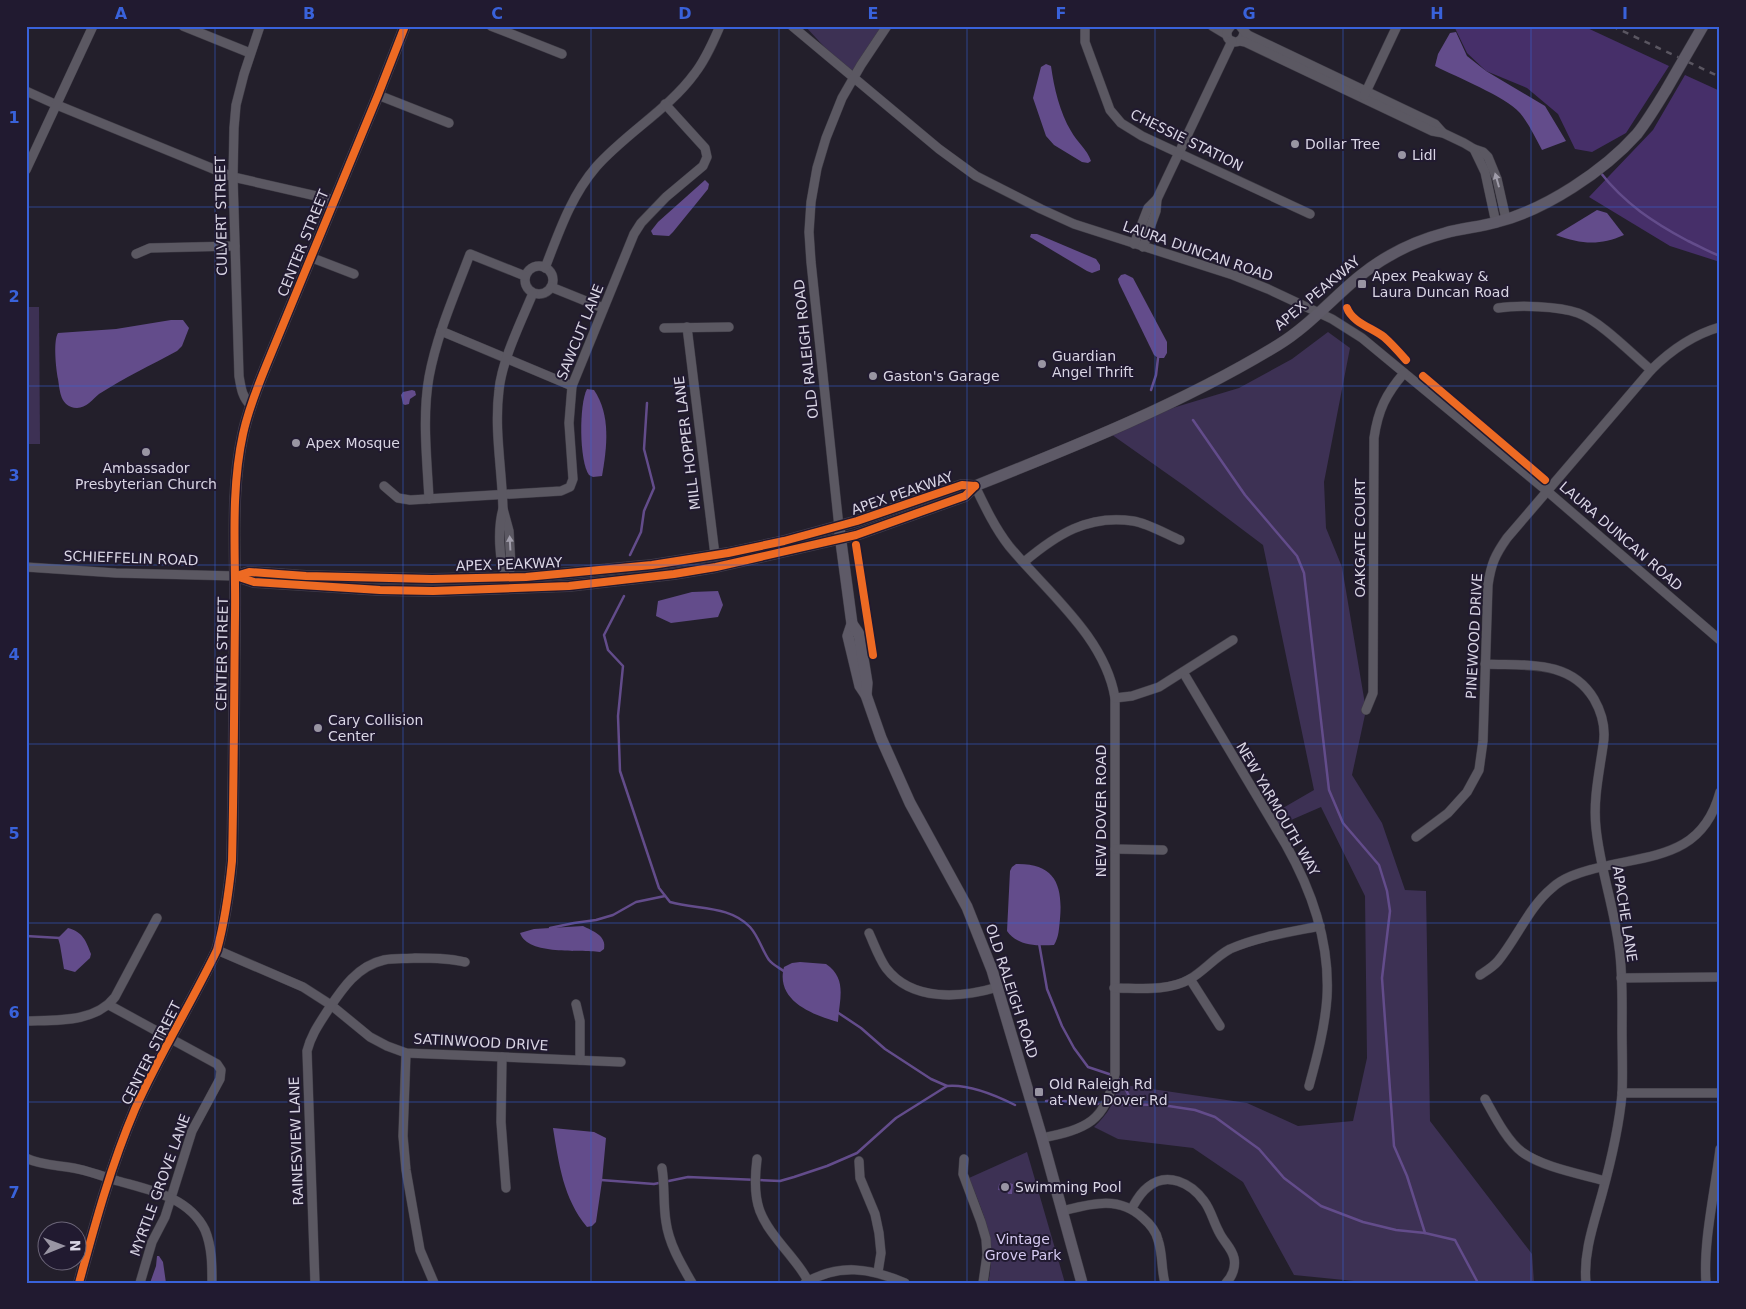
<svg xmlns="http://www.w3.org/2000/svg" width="1746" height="1309" viewBox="0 0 1746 1309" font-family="'DejaVu Sans',sans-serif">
<rect width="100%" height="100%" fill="#231f2b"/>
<g fill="#3d3154">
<path d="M805 26H886L853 78Z"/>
<path d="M26 307H39L40 444H26Z"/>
<path d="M1328 332 1350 348 1324 482 1326 528 1342 567 1366 710 1352 775 1382 823 1405 890 1426 891 1430 1121 1532 1254 1534 1283H1374L1294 1275 1243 1182 1193 1148 1118 1139 1094 1127C1108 1114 1115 1102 1118 1084L1247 1103 1298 1126 1353 1121 1367 1058 1365 896 1321 807 1275 827 1269 816 1314 790 1263 545 1186 487 1108 432 1136 419 1239 388 1292 359Z"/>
<path d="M1027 1152 1065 1283H988C997 1242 984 1215 969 1178Z"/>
</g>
<g fill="#462f69">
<path d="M1454 26H1583L1669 66 1626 133 1592 152 1575 149 1558 114 1527 88 1486 71 1467 53Z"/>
<path d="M1685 75 1720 91V262L1670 246 1589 197 1653 130Z"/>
</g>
<g fill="#634c8b">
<path d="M1456 32 1467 56 1486 71 1545 106 1566 141 1542 150C1535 137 1529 124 1520 113 1505 96 1456 77 1435 66L1438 54 1450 33Z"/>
<path d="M1046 64 1051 66C1054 88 1060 113 1071 131 1077 142 1087 149 1091 161L1088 163 1082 162 1054 145 1046 136 1033 98 1041 67Z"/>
<path d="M705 180 709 184 708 189 673 232 669 236 653 235 651 231 658 222Z"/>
<path d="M1597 210 1607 213 1624 235C1599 246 1581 244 1556 235Z"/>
<path d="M1031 234H1037L1096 259 1100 265V270L1092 273 1087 271 1030 237Z"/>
<path d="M1125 274 1133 278 1167 342V353L1164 358H1158L1154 355 1119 283 1118 279 1121 275Z"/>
<path d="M171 320H183L189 328 182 346 177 351C151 365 124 378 99 394 93 399 86 408 77 408 60 407 60 391 58 379 56 369 53 341 58 333L116 329Z"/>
<path d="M587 389 594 390C611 415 607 447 602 476L593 477 589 475C579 461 579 404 587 389Z"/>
<path d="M412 390 415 391 416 395 410 399 409 404 405 405 403 404 401 395 403 392Z"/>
<path d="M718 591 723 605 718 617 671 623 656 616 658 601 692 592Z"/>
<path d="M1016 864C1055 863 1063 885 1060 919 1059 928 1059 937 1054 945 1038 946 1017 946 1007 931L1010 871 1012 867Z"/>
<path d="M583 926C593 931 607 936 604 949L600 952C580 949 528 956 520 933L534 929Z"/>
<path d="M68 928C83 932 86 941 91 954L90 958 75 972 64 969 60 945 58 938Z"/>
<path d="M800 962 826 964C848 979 839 1000 838 1022 813 1015 775 1001 784 967L792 963Z"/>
<path d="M553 1128 594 1132 606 1138 602 1181 596 1222 592 1226 587 1227C563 1198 559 1164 553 1128Z"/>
<path d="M1005 1182 1013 1184 1012 1194H1008L1007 1191 998 1190 999 1184Z"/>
<path d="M157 1256H159L163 1262 166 1283H150L156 1266Z"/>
</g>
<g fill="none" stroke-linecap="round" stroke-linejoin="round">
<g stroke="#634c8b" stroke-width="2.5">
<path d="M1600 172C1625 204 1653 222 1688 241 1699 246 1709 252 1720 256"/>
<path d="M1151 390 1156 375 1158 358"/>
<path d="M1193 420 1245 495 1297 556 1304 573 1329 790 1343 823 1379 865 1387 891 1390 911 1382 978 1394 1146 1407 1176 1425 1233"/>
<path d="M630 555 641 532 644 511 654 488 644 449 647 403"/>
<path d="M624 596 604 635 608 650 623 666 618 716 620 771 659 888 670 902C697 910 729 905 750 927 759 937 762 950 769 960 773 965 780 968 785 972"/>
<path d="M550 928 574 923 596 920 613 915 636 902 665 896"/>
<path d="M26 936 60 938"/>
<path d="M1039 943 1047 989 1062 1026 1074 1048 1088 1067 1112 1075 1121 1080 1133 1104"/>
<path d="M837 1012 861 1028 885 1049 931 1079 947 1086"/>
<path d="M1046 1101C1064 1099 1083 1104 1102 1104"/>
<path d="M1107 1104 1162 1105 1195 1110 1215 1117 1259 1149 1284 1178 1321 1206 1363 1222 1396 1230 1425 1233 1455 1240 1478 1283"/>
<path d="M601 1180 654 1184 688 1177 780 1181 794 1177 827 1166 857 1153 896 1118 947 1086C969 1084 995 1095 1015 1105"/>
</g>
<defs>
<g id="minor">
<path d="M183 26 250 53"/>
<path d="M491 26 562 54"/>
<path d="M792 26 939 149 976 176 1041 209 1074 224 1233 275 1268 289 1332 319 1362 338 1547 491 1720 640"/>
<path d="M1085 26V42L1110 110 1121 123 1142 136 1310 214"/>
<path d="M1212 26 1227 35"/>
<path d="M1231 26C1217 40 1243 51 1244 31L1240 26"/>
<path d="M1244 31 1248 35 1435 124 1443 133"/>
<path d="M1240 41 1245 42 1432 131 1443 133 1464 143 1474 149 1483 152 1488 157 1497 179 1506 219"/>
<path d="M26 91 57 105 233 177 334 200"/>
<path d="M378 95 449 123"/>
<path d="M1364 96 1397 26"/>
<path d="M1474 149 1485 172 1496 223"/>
<path d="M26 170 93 26"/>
<path d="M1134 244 1148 208 1157 199 1232 41"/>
<path d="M1143 247 1156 211 1157 199"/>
<path d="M136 254 150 248 235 246"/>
<path d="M310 257 354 274"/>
<circle cx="539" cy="280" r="14"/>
<path d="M545 268C559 232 571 196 596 167 626 133 669 109 695 73 706 59 713 42 720 26"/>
<path d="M551 287 603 308"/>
<path d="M1498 308C1519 305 1558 306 1578 313 1600 321 1632 354 1651 370"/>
<path d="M687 327 715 555"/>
<path d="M664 328 729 327"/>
<path d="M441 331 572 386"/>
<path d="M251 406C242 397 241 388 239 376L233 177 234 128 236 105 244 74 260 26"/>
<path d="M384 486 398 498 410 500 561 491 570 487 573 479 569 423 572 386 634 234 641 223 666 197 703 166 707 157 705 148 665 104"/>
<path d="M975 486C985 507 995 528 1009 546 1047 592 1105 637 1115 698V1074C1106 1122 1086 1129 1042 1138"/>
<path d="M429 499C427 459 422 417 429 377 437 334 455 294 470 254L525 276"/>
<path d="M503 509 509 531 511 566 507 582"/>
<path d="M839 527 811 262 809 232 811 202 817 168 826 138 842 98 861 65 887 26"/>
<path d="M1024 562C1056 535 1088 514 1133 521 1147 523 1166 534 1180 540"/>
<path d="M26 567 116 573 236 576"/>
<path d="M507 577C498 562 498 526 503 509 502 469 494 430 499 390 502 360 521 322 533 293"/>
<path d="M1485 664C1526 666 1570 659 1594 699 1602 713 1606 730 1603 746 1599 774 1593 800 1596 828 1600 868 1614 907 1619 947 1623 974 1622 1003 1622 1030 1622 1051 1623 1073 1622 1094 1619 1128 1611 1161 1602 1194 1594 1223 1583 1253 1586 1283"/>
<path d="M1183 672 1286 845C1312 891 1330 942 1327 997 1325 1027 1317 1057 1309 1086"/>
<path d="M1115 698 1132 696 1159 687 1233 640"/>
<path d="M1366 710 1373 693 1374 438C1378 410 1386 394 1404 373"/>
<path d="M1416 837 1448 813 1467 792 1479 770 1483 741 1488 585C1491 564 1495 555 1507 538L1651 370C1671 350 1692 335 1720 327"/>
<path d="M1115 849 1163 850"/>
<path d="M869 933C874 944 879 958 886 968 912 1002 961 998 998 987"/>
<path d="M217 950 303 987 331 1005 370 1037 387 1046 406 1053 621 1062"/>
<path d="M1480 975C1486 971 1493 967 1498 961 1517 938 1529 907 1552 888 1564 877 1579 873 1593 869 1650 854 1702 859 1720 792"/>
<path d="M1621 978 1720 977"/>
<path d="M1190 979 1220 1026"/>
<path d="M1114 988C1139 988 1167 992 1190 979 1204 971 1215 957 1230 949 1257 937 1290 932 1320 926"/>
<path d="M576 1004 580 1021V1060"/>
<path d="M109 1005 217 1064 221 1070 220 1079 192 1131 165 1217 152 1242 140 1283"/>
<path d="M26 1021C56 1020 95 1023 115 997L157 918"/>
<path d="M406 1053 403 1136 406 1170 420 1250 434 1283"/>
<path d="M502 1057 501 1122 506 1188"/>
<path d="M1622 1093H1720"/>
<path d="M1485 1099C1494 1115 1507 1141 1522 1152 1542 1167 1581 1174 1605 1181"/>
<path d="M26 1158C42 1166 61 1165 78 1169 92 1172 105 1177 118 1181 150 1190 189 1197 205 1230 212 1247 212 1265 212 1283"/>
<path d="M757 1159C751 1206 760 1219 789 1254 797 1264 804 1272 809 1283"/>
<path d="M964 1159 963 1174 981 1222 986 1239 987 1255 983 1283"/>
<path d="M859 1161 860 1178 875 1214 879 1233 881 1253 878 1272"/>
<path d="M662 1168C665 1186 663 1204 666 1222 669 1244 681 1264 692 1283"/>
<path d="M1132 1208C1136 1201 1140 1193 1148 1187 1167 1171 1191 1183 1204 1201 1211 1210 1213 1221 1219 1232 1223 1241 1232 1248 1234 1258 1236 1267 1232 1277 1226 1283"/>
<path d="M1062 1211C1090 1204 1119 1195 1143 1218 1150 1224 1156 1231 1158 1240 1163 1254 1161 1269 1165 1283"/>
<path d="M315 1283 307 1051C311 1035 319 1024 328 1010 342 989 357 966 384 960 394 958 405 959 415 958 432 958 448 958 465 962"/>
<path d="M805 1283C839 1263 870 1268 905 1283"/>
<path d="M1706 1283C1703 1241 1715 1192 1720 1149"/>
</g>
<g id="major">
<path d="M839 527 852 624 848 636 860 686 866 695 881 738 910 803 967 907 992 970 1042 1138 1082 1283"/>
<path d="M236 576 254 582 380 590 433 591 569 586 674 574 716 567 856 535 965 496 975 486C1078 445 1183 403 1278 345 1319 320 1346 280 1389 256 1406 246 1426 238 1445 233 1462 228 1480 227 1497 222 1545 210 1604 171 1637 134 1648 120 1657 105 1666 90"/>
<path d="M236 576 249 572 306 576 432 579 526 577 652 565 728 553 784 541 857 521 962 485 975 486"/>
<path d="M852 624 859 634 867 683 866 695"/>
<path d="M79 1283C95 1224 111 1165 135 1109 159 1055 191 1004 217 950 225 921 229 891 232 861 234 779 234 697 235 615 236 555 230 493 243 434 248 411 257 388 266 366L378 95 405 26"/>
</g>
</defs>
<use href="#minor" stroke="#3e3b45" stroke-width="10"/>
<use href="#major" stroke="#3e3b45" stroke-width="12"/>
<use href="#minor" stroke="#5b5862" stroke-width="9"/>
<use href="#major" stroke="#5e5a67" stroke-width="11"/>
<path stroke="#5a5661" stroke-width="2.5" stroke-dasharray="6 6" stroke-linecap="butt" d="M1612 26 1720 77"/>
<defs>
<path id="major-bridge" d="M1666 90 1703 26"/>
</defs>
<use href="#major-bridge" stroke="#3e3b45" stroke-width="12" stroke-linecap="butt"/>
<use href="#major-bridge" stroke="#5e5a67" stroke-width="11"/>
<defs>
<g id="cycleway">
<path d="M1347 308C1352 322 1372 328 1384 337 1392 344 1399 352 1406 360"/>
<path d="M1423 376 1545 480"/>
<path d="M856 545 873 655"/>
<path d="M236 576 254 582 380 590 433 591 569 586 674 574 716 567 856 535 965 496 975 486"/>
<path d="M236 576 249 572 306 576 432 579 526 577 652 565 728 553 784 541 857 521 962 485 975 486"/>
<path d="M79 1283C95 1224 111 1165 135 1109 159 1055 191 1004 217 950 225 921 229 891 232 861 234 779 234 697 235 615 236 555 230 493 243 434 248 411 257 388 266 366L378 95 405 26"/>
</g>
</defs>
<use href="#cycleway" stroke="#211a30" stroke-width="11"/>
<use href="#cycleway" stroke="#ed6a23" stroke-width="8"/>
</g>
<defs><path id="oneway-solid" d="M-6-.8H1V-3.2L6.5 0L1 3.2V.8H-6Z" transform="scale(1.25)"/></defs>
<g fill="#a09daa">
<use href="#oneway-solid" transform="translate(1497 180) rotate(-106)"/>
<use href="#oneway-solid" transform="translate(510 543) rotate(-93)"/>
</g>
<path fill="none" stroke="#3962da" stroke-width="1" stroke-opacity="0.55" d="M215 26V1283M403 26V1283M591 26V1283M779 26V1283M967 26V1283M1155 26V1283M1343 26V1283M1531 26V1283M26 207H1720M26 386H1720M26 565H1720M26 744H1720M26 923H1720M26 1102H1720"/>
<g fill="#9995a3" stroke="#211a30" stroke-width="2">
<circle cx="1295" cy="144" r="5"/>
<circle cx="1402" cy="155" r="5"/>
<rect x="1357" y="279" width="10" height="10" rx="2.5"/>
<circle cx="1042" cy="364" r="5"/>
<circle cx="873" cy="376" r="5"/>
<circle cx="296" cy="443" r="5"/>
<circle cx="146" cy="452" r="5"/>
<circle cx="318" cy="728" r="5"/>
<rect x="1034" y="1087" width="10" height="10" rx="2.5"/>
<circle cx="1005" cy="1187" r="5"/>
</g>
<g text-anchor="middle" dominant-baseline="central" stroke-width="4" stroke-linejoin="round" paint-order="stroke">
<g font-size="14" fill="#d9d5e4" stroke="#211a30">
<text transform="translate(1187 140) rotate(26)">CHESSIE STATION</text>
<text transform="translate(221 216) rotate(-91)">CULVERT STREET</text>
<text transform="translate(303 243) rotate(-68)">CENTER STREET</text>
<text transform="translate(1198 251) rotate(19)">LAURA DUNCAN ROAD</text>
<text transform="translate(1317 293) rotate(-40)">APEX PEAKWAY</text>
<text transform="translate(580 332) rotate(-68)">SAWCUT LANE</text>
<text transform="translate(806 349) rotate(-96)">OLD RALEIGH ROAD</text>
<text transform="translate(687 443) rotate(-97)">MILL HOPPER LANE</text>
<text transform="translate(902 493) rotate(-19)">APEX PEAKWAY</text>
<text transform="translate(1621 536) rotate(41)">LAURA DUNCAN ROAD</text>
<text transform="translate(1360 538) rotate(-90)">OAKGATE COURT</text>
<text transform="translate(131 558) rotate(2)">SCHIEFFELIN ROAD</text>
<text transform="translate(509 564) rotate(-2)">APEX PEAKWAY</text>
<text transform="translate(1474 636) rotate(-87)">PINEWOOD DRIVE</text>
<text transform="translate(222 654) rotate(-89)">CENTER STREET</text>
<text transform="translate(1278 809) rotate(60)">NEW YARMOUTH WAY</text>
<text transform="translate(1101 811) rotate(-90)">NEW DOVER ROAD</text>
<text transform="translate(1625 914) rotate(81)">APACHE LANE</text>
<text transform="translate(1012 991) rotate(72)">OLD RALEIGH ROAD</text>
<text transform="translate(481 1042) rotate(3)">SATINWOOD DRIVE</text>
<text transform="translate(151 1053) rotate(-63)">CENTER STREET</text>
<text transform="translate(296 1141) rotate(-92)">RAINESVIEW LANE</text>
<text transform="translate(160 1185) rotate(-70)">MYRTLE GROVE LANE</text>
</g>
<g font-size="14" fill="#d9d5e4" stroke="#211a30" text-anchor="start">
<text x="1305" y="144">Dollar Tree</text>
<text x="1412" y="155">Lidl</text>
<text x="1372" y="276">Apex Peakway &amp;<tspan x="1372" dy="16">Laura Duncan Road</tspan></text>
<text x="1052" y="356">Guardian<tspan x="1052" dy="16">Angel Thrift</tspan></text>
<text x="883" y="376">Gaston's Garage</text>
<text x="306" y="443">Apex Mosque</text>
<text x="146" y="468" text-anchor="middle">Ambassador<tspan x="146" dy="16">Presbyterian Church</tspan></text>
<text x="328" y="720">Cary Collision<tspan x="328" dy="16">Center</tspan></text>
<text x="1049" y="1084">Old Raleigh Rd<tspan x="1049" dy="16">at New Dover Rd</tspan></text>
<text x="1015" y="1187">Swimming Pool</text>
</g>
<g font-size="14" fill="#d5c9f1" stroke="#211a30">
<text x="1023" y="1239">Vintage<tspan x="1023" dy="16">Grove Park</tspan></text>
</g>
</g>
<rect width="1746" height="1309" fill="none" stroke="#211a30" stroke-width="55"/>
<g transform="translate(62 1246) rotate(89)"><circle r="24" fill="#211a30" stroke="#6b6578"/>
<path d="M0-4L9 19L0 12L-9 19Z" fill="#9995a3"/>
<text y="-8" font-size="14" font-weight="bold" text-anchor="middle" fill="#d9d5e4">N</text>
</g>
<rect x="28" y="28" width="1690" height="1254" fill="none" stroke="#3962da" stroke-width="2"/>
<g font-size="16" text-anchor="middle" font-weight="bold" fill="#3962da">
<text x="121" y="19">A</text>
<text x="309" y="19">B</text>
<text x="497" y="19">C</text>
<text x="685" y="19">D</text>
<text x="873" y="19">E</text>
<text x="1061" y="19">F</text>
<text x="1249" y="19">G</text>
<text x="1437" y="19">H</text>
<text x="1625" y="19">I</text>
<text x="14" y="123">1</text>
<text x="14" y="302">2</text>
<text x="14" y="481">3</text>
<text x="14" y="660">4</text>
<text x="14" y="839">5</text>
<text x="14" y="1018">6</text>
<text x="14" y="1198">7</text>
</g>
</svg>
